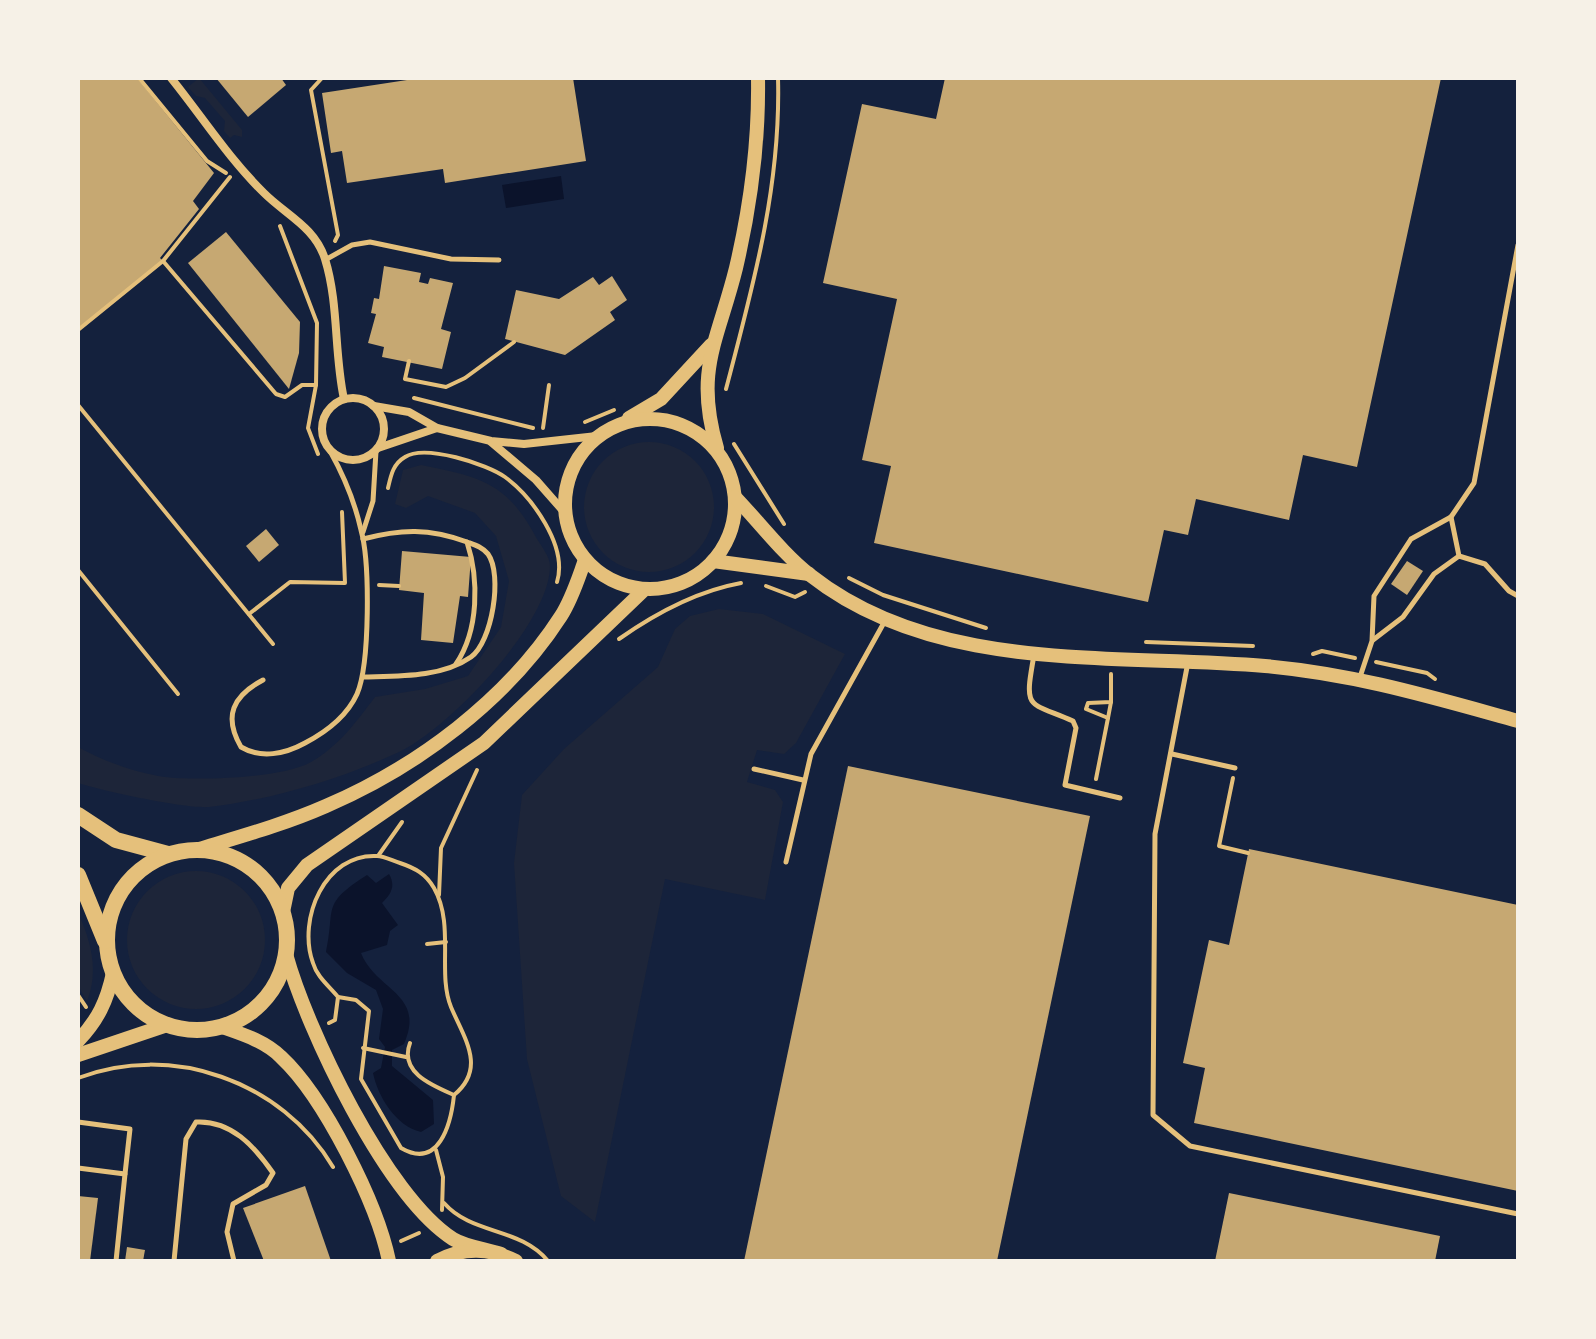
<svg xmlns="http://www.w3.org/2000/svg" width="1596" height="1339" viewBox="0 0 1596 1339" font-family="'Source Sans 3',sans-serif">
<rect width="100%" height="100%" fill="#14213d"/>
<g fill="#1d2539">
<path d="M199 78 242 130V137L234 135 230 138 224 131 225 121 205 98 196 96 188 87Z"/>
<circle cx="649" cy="507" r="65"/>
<path d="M421 465C480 477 507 482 537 539 542 547 550 557 550 566 550 623 450 727 401 751 345 778 271 800 209 807 186 809 103 791 78 783V747C103 761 136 773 165 777 197 781 284 778 311 762 339 746 356 722 375 697L425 689 468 676 501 627 509 581 496 536 475 513 428 496 406 508 395 504 403 470Z"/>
<path d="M719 609 763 614 845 654 796 743 784 754 757 750 747 782 775 790 783 802 765 900 665 879 595 1222 561 1196 527 1059 514 863 522 795 564 749 658 667 675 629 690 616Z"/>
<circle cx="196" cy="940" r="69"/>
<path d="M78 913C91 941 99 971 87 1001L78 986Z"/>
</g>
<g fill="#0b132b">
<path d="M561 176 564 199 506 208 502 185Z"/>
<path d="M389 874C396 886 391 894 382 903L398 925 390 931 387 945 361 953C376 991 426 993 404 1044L392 1050V1066L433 1100 434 1124 421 1132C396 1126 378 1097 373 1073L381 1068 385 1047 379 1039 383 1009 376 990 347 973 326 952C336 907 320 905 367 875L376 883Z"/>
</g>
<g fill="#c6a872">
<path d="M78 78H137L214 173 193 201 199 209 160 258 163 261 78 330Z"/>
<path d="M216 78H281L286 85 248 117Z"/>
<path d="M420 78H573L586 161 445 183 443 169 347 183 342 151 331 153 322 93Z"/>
<path d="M945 78H1441L1357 467 1303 455 1289 520 1196 499 1188 535 1164 530 1148 602 874 543 891 466 862 460 897 299 823 283 862 104 936 119Z"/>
<path d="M226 232 300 322 299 353 289 389 188 263Z"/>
<path d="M384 266 421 273 419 282 428 284 430 278 453 283 441 329 451 332 442 369 382 357 384 347 368 343 376 314 371 313 374 298 379 299Z"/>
<path d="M612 276 627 300 610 312 615 320 565 355 505 339 516 290 559 299 593 277 599 285Z"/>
<path d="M266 529 279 545 259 562 246 546Z"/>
<path d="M402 551 471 557 468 597 460 596 453 643 421 640 424 593 399 590Z"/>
<path d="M1407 561 1423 571 1407 595 1391 584Z"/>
<path d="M848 766 1090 816 997 1261H744Z"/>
<path d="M1249 849 1518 905V1191L1194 1123 1205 1068 1183 1063 1209 940 1229 945Z"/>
<path d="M305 1186 331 1261H264L243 1208Z"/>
<path d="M1229 1193 1440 1236 1435 1261H1215Z"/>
<path d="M78 1196 98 1198 90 1261H78Z"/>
<path d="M127 1247 145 1250 143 1261H125Z"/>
</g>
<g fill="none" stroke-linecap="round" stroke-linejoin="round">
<g stroke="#e5c07b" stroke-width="4">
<path d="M139 78 207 161 226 173"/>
<path d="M322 78 311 90 338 235 335 241"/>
<path d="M280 226 317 323 316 385 308 428 318 454"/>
<path d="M163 261 276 394 285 397 302 385H316"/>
<path d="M78 330 163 261 230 177"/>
<path d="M409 361 405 379 446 387 465 378 514 342"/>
<path d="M726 389C753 286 781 186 778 78"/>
<path d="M414 398 533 428"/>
<path d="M78 405 273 644"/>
<path d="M585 422 614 410"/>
<path d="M543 428 549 385"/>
<path d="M734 444 784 524"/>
<path d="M388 488C391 475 393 464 405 457 425 444 487 464 505 477 532 497 568 546 557 582"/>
<path d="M78 570 178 694"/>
<path d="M849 578 883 595 986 628"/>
<path d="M379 585 399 586"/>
<path d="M766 586 795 597 805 592"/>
<path d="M249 614 290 582 345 583 342 512"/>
<path d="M619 639C656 613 697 591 741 583"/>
<path d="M1146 642 1253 646"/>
<path d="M1313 654 1322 651 1355 658"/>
<path d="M1376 662 1427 673 1435 679"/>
<path d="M1108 718 1111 702"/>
<path d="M1233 778 1219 846 1248 853"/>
<path d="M1096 779 1108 718 1086 709 1088 703 1111 702V674"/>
<path d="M378 856 402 822"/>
<path d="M439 895 441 848 477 770"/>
<path d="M427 944 446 942"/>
<path d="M78 995 86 1007"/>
<path d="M338 997 356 1000 369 1011 361 1079 401 1148C439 1170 451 1124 454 1095 431 1085 399 1072 410 1043"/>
<path d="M329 1023 335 1020 338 997C329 986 317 977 313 963 297 919 325 853 377 856 384 856 393 861 400 863 415 868 426 874 434 888 455 925 437 973 451 1007 464 1038 487 1068 454 1095"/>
<path d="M363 1048 406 1057"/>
<path d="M78 1078C171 1042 282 1081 333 1167"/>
<path d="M436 1150 443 1177 442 1210"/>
<path d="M444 1203C472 1235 520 1227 548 1261"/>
<path d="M401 1241 419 1233"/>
</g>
<g stroke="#e5c07b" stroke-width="5">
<path d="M325 260 352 245 370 242 451 259 499 260"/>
<path d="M1451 517 1459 556"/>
<path d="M363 532 373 501 376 451"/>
<path d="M363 539C401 529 429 528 467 542 479 579 479 630 456 664"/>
<path d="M1373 640 1403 617 1434 574 1459 556 1485 564 1509 591 1518 596"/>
<path d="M1034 655C1024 711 1027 701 1073 721L1076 728 1065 785 1120 798"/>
<path d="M1188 662 1155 834 1153 1115 1190 1146 1518 1214"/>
<path d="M363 677C397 676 441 678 471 657 492 642 503 575 488 554 482 547 475 545 467 542"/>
<path d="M1360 677 1372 641 1374 596 1411 539 1451 517 1474 483 1518 245"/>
<path d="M263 680C233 696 223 716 241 747 261 759 285 754 305 743 326 732 347 716 357 694 370 664 370 562 361 530 355 503 344 476 330 451"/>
<path d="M1172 754 1235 768"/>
<path d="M754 769 803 780"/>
<path d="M786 862 811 754 886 619"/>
<path d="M78 1122 130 1129 125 1174"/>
<path d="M78 1168 125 1174 116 1261"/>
<path d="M174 1261 186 1139 196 1122C231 1120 254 1146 273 1173L266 1185 233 1204 227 1232 234 1261"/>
</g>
<g stroke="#e5c07b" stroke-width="8">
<path d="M171 78C201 115 229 159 264 193 286 215 315 227 325 259 339 304 334 354 344 399"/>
<circle cx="353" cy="429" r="31"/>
<path d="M374 406 409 412 437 428 491 441 524 444 597 436"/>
<path d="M491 442 536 480 565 513"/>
<path d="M378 448 437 428"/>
</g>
<g stroke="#e5c07b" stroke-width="14">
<path d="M629 418 661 399 711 345"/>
<circle cx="650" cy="504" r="85"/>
<path d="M717 448C694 370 718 341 736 268 750 208 759 140 758 78"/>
<path d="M735 497C759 522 783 554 810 575 937 675 1114 653 1265 666 1355 674 1431 697 1518 721"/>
<path d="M713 561 809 574"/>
<path d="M199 849C242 836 285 824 326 806 417 767 507 700 561 616 572 599 578 579 585 560"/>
<path d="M283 912 288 888 307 865 484 743 645 589"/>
<path d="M286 954C307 1030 386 1196 453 1239 466 1247 486 1249 501 1254"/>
<path d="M222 1027C242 1034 265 1041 281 1057 324 1097 377 1203 389 1261"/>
<path d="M78 1041C98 1020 107 1001 113 973"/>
<path d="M78 1055 167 1025"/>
<path d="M437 1261C464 1247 489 1248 516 1261"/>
</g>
<g stroke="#e5c07b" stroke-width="16">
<path d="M78 815 116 840 168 854"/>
<circle cx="197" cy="940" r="90"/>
<path d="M78 875 105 941"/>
</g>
</g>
<rect width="1596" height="1339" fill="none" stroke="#f6f1e7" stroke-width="160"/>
</svg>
